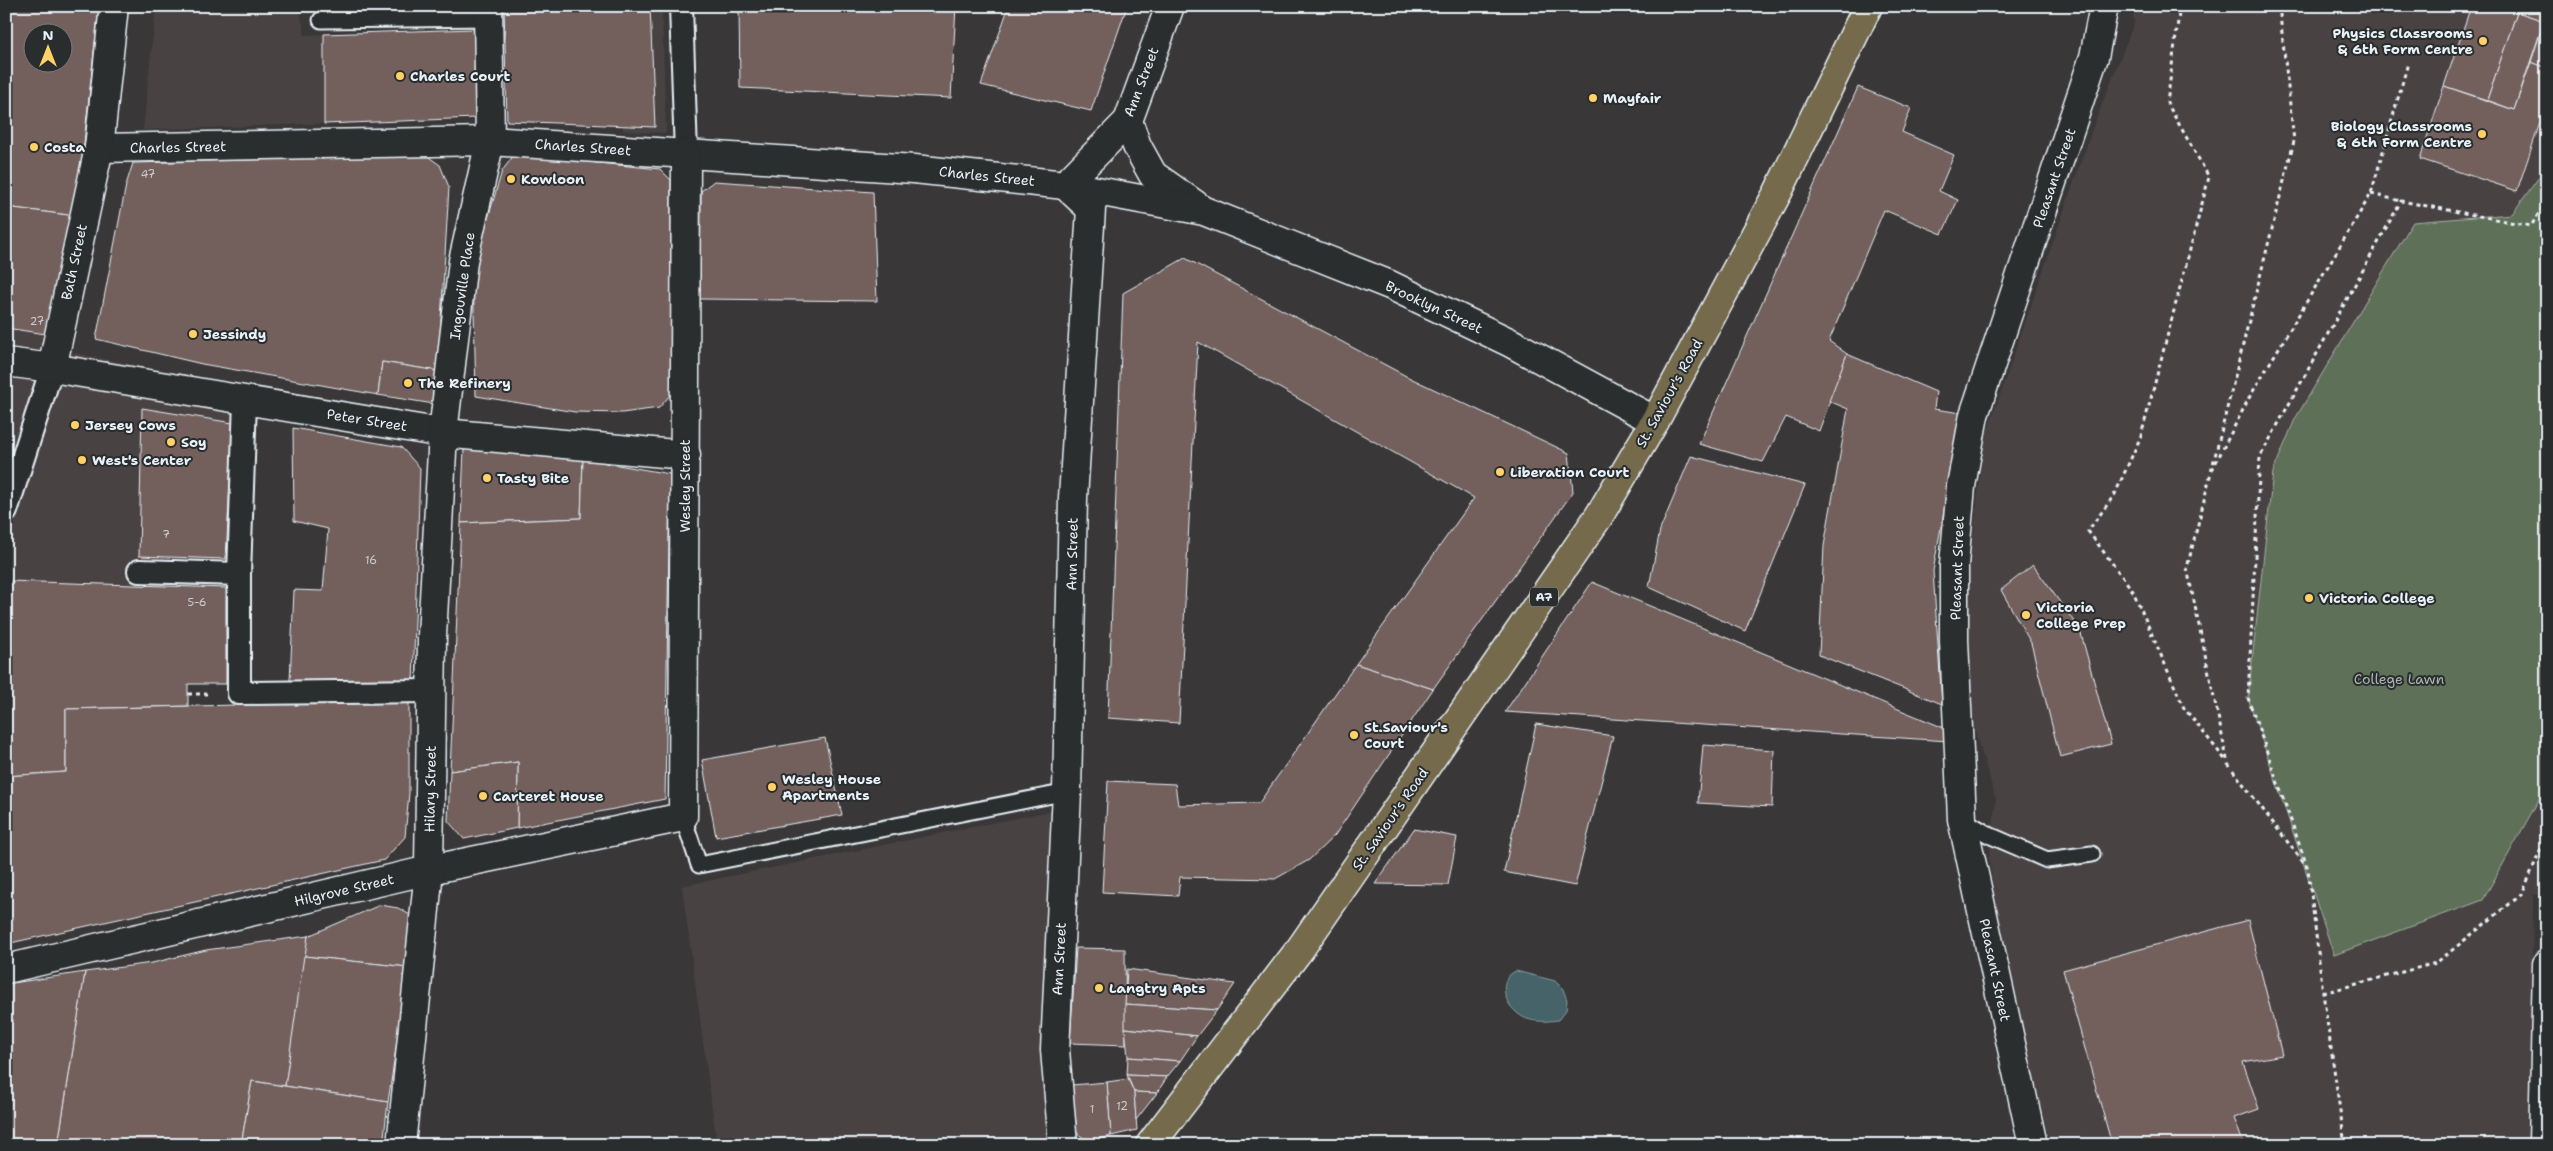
<svg xmlns="http://www.w3.org/2000/svg" width="2553" height="1151" viewBox="0 0 2553 1151" font-family="'Shantell Sans',sans-serif">
<rect width="100%" height="100%" fill="#393737"/>
<filter id="ink" filterUnits="userSpaceOnUse"><feTurbulence type="fractalNoise" baseFrequency=".02" numOctaves="2"/><feDisplacementMap in="SourceGraphic" scale="10" xChannelSelector="R" yChannelSelector="G"/><feConvolveMatrix kernelMatrix="1 2 1 2 8 2 1 2 1" color-interpolation-filters="sRGB"/></filter>
<g filter="url(#ink)">
<g fill="#4a4342" fill-rule="evenodd">
<path d="M6 6H101L84 137 43 347 254 388 252 575 226 589V684H188L67 709 66 772 6 776ZM32 32H62V62H32Z"/>
<path d="M156 6H473L300 12 305 35 324 34 476 118 143 130Z"/>
<path d="M2133 6H2547V894L2533 895 2530 1145H2050L2004 957 1989 859 1996 800 1973 724 1967 589 1984 441 2092 130 2134 23Z"/>
<path d="M662 11 666 133 623 131 614 13Z"/>
<path d="M1051 811V1145H717L682 886Z"/>
</g>
<path fill="#5f6f58" stroke="#a4b0a8" d="M2547 166V785L2483 900 2334 955 2248 698 2273 472 2295 419 2413 222 2512 214Z"/>
<path fill="#456367" stroke="#869ca1" d="M1516 971 1555 981 1563 989 1567 1000 1566 1010 1558 1020C1544 1022 1527 1023 1516 1012 1503 1001 1498 978 1516 971Z"/>
<g fill="#73605d" stroke="#e8f1f8" fill-rule="evenodd">
<path d="M6 6H99L76 216 6 207ZM32 32H62V62H32Z"/>
<path d="M504 6H650L655 127 507 121Z"/>
<path d="M739 6H956L951 98 740 88Z"/>
<path d="M1009 6H1127L1091 111 981 85Z"/>
<path d="M2471 6 2547 7V68L2531 62 2544 21 2517 12 2487 100 2444 86Z"/>
<path d="M2517 12 2544 21 2514 110 2487 100Z"/>
<path d="M474 29 476 118 324 124V34Z"/>
<path d="M2531 62 2547 68V102L2517 191 2420 159 2444 86 2514 110Z"/>
<path d="M1858 87 1911 108 1902 132 1954 155 1939 191 1958 200 1942 234 1884 210 1829 341 1847 354 1819 431 1786 417 1763 462 1699 444Z"/>
<path d="M426 155 440 165 449 187 438 371 382 362 378 395 202 364 96 339 126 185 133 163Z"/>
<path d="M514 155 660 169 671 180V394L659 408 622 413 575 412 476 396 473 269 502 171Z"/>
<path d="M714 181 873 192 877 301 700 299 701 191Z"/>
<path d="M6 207 76 216 46 334 6 328Z"/>
<path d="M1185 258 1406 376 1569 453 1573 492 1433 689 1356 664 1474 498 1198 342 1179 723 1108 718 1123 293Z"/>
<path d="M1847 354 1936 392 1934 409 1962 413 1933 571 1942 704 1819 655 1824 546 1848 409 1829 401Z"/>
<path d="M382 362 438 371 434 404 378 395Z"/>
<path d="M142 408 233 423 226 559 139 556Z"/>
<path d="M293 428 401 447 420 468 413 684 290 681 294 590 323 591 328 529 294 521Z"/>
<path d="M464 448 583 459 581 518 461 523Z"/>
<path d="M1691 456 1805 485 1745 631 1649 587 1660 530Z"/>
<path d="M583 459 670 474 665 799 517 828 518 762 450 771 461 523 581 518Z"/>
<path d="M2033 565 2080 630 2111 744 2060 757 2031 643 2001 590Z"/>
<path d="M8 581 226 588V684H188V706L66 709V772L6 776V586Z"/>
<path d="M1592 582 1944 728 1948 741 1505 712Z"/>
<path d="M1356 664 1433 689 1335 835 1309 860 1275 879 1180 877 1178 896 1102 892 1108 781 1175 784 1178 805 1259 803Z"/>
<path d="M409 701V793L405 837 384 860 6 944V776L66 772V709Z"/>
<path d="M1536 724 1613 736 1575 886 1504 872Z"/>
<path d="M825 738 842 815 716 837 702 760Z"/>
<path d="M1703 745 1774 750 1772 807 1698 803Z"/>
<path d="M518 762 517 828 464 839 448 821 450 771Z"/>
<path d="M1414 829 1457 837 1448 885 1375 884Z"/>
<path d="M380 905 398 908 410 915 413 928 408 967 304 956 308 936Z"/>
<path d="M2248 920 2282 1055 2243 1062 2259 1109 2234 1118 2244 1145H2112L2063 970Z"/>
<path d="M308 936 285 1086 252 1081 241 1145H58L85 972 152 963 206 950Z"/>
<path d="M1076 948 1125 949 1126 1045 1070 1043Z"/>
<path d="M304 956 408 967 388 1102 285 1086Z"/>
<path d="M1127 969 1235 984 1217 1010 1125 1004Z"/>
<path d="M85 972 58 1145H6V984Z"/>
<path d="M1125 1004 1217 1010 1197 1036 1125 1028Z"/>
<path d="M1125 1028 1197 1036 1180 1061 1128 1057Z"/>
<path d="M1128 1057 1180 1061 1167 1077 1127 1075Z"/>
<path d="M1127 1075 1167 1077 1157 1093 1134 1092Z"/>
<path d="M1128 1079 1134 1092 1137 1130 1111 1136 1107 1082Z"/>
<path d="M252 1081 388 1102 383 1145H241Z"/>
<path d="M1107 1082 1111 1136 1089 1142 1077 1133 1072 1085Z"/>
<path d="M1134 1092 1157 1093 1136 1120Z"/>
</g>
<g fill="none" stroke-linecap="round" stroke-linejoin="round">
<defs>
<g id="service">
<path d="M321 20 489 18"/>
<path d="M683 817 699 865 1067 792"/>
<path d="M1962 819 1989 835 2047 860 2092 854"/>
</g>
<g id="pedestrian">
<path d="M681 6 686 155"/>
<path d="M6 511 52 368"/>
<path d="M139 571 239 574 245 401"/>
<path d="M239 574V693L431 691"/>
</g>
<g id="minor">
<path d="M1128 121 1137 146 1153 175 1197 206"/>
<path d="M99 148 490 141 914 169 1065 185 1204 211 1390 285 1511 343 1655 421"/>
<path d="M1065 185 1128 121 1170 6"/>
<path d="M52 368 443 433 686 455"/>
<path d="M6 969 429 870 683 817 686 155"/>
<path d="M401 1145 429 870 432 636 443 433 463 261 490 141 488 6"/>
<path d="M1063 1145 1055 1050 1067 792 1073 498 1091 209 1065 185"/>
<path d="M2543 1145 2547 964"/>
</g>
<g id="secondary">
<path d="M6 362 52 368 99 148 114 6"/>
<path d="M2033 1145 1962 819 1954 640V565L1961 486 1974 415 2094 57 2104 6"/>
</g>
<path id="primary" d="M1150 1145 1300 949 1599 516 1655 421 1778 192 1868 6"/>
</defs>
<use href="#service" stroke="#e8f1f8" stroke-width="19"/>
<use href="#pedestrian" stroke="#e8f1f8" stroke-width="26"/>
<use href="#minor" stroke="#e8f1f8" stroke-width="31"/>
<use href="#secondary" stroke="#e8f1f8" stroke-width="31"/>
<use href="#primary" stroke="#e8f1f8" stroke-width="31"/>
<g stroke="#e8f1f8" stroke-width="3" stroke-dasharray="4 4" stroke-linecap="butt">
<path d="M2180 6 2167 103 2209 177 2141 436 2115 494 2088 531 2133 591 2184 708 2227 762"/>
<path d="M2279 6 2294 141 2187 568 2228 764 2306 866"/>
<path d="M2371 194 2401 201"/>
<path d="M2212 470 2249 398 2371 194 2408 63"/>
<path d="M188 694H207"/>
<path d="M2323 993 2436 963 2522 894 2547 834"/>
<path d="M2345 1145 2323 993 2308 869 2248 698 2260 457 2401 201 2531 226 2547 200"/>
</g>
<use href="#service" stroke="#2a2d2e" stroke-width="15"/>
<use href="#pedestrian" stroke="#2a2d2e" stroke-width="22"/>
<use href="#minor" stroke="#2a2d2e" stroke-width="28"/>
<use href="#secondary" stroke="#2a2d2e" stroke-width="28"/>
<use href="#primary" stroke="#746b4b" stroke-width="28"/>
</g>
</g>
<g fill="#ffd166" stroke="#2a2d2e" stroke-width="2">
<circle cx="2483" cy="41" r="5"/>
<circle cx="400" cy="76" r="5"/>
<circle cx="1593" cy="98" r="5"/>
<circle cx="2482" cy="134" r="5"/>
<circle cx="34" cy="147" r="5"/>
<circle cx="511" cy="179" r="5"/>
<circle cx="193" cy="334" r="5"/>
<circle cx="408" cy="383" r="5"/>
<circle cx="75" cy="425" r="5"/>
<circle cx="171" cy="442" r="5"/>
<circle cx="82" cy="460" r="5"/>
<circle cx="1500" cy="472" r="5"/>
<circle cx="487" cy="478" r="5"/>
<circle cx="2309" cy="598" r="5"/>
<circle cx="2026" cy="615" r="5"/>
<circle cx="1354" cy="735" r="5"/>
<circle cx="772" cy="787" r="5"/>
<circle cx="483" cy="796" r="5"/>
<circle cx="1099" cy="988" r="5"/>
</g>
<g text-anchor="middle" dominant-baseline="central" stroke-width="4" stroke-linejoin="round" paint-order="stroke">
<g font-size="11" fill="#cbcdd1">
<text x="148" y="174">47</text>
<text x="37" y="321">27</text>
<text x="166" y="534">7</text>
<text x="371" y="560">16</text>
<text x="197" y="602">5-6</text>
<text x="1122" y="1106">12</text>
<text x="1092" y="1109">1</text>
</g>
<rect fill="#2a2d2e" stroke="#afb6bb" stroke-width="1" x="1530" y="587.5" width="28" height="19" rx="4"/>
<g font-size="12" font-weight="bold" fill="#e8f1f8">
<text x="1544" y="597">A7</text>
</g>
<g font-size="14" font-weight="bold" fill="#e8f1f8" stroke="#2a2d2e" text-anchor="start">
<text x="2473" y="33" text-anchor="end">Physics Classrooms<tspan x="2473" dy="16">&amp; 6th Form Centre</tspan></text>
<text x="410" y="76">Charles Court</text>
<text x="1603" y="98">Mayfair</text>
<text x="2472" y="126" text-anchor="end">Biology Classrooms<tspan x="2472" dy="16">&amp; 6th Form Centre</tspan></text>
<text x="44" y="147">Costa</text>
<text x="521" y="179">Kowloon</text>
<text x="203" y="334">Jessindy</text>
<text x="418" y="383">The Refinery</text>
<text x="85" y="425">Jersey Cows</text>
<text x="181" y="442">Soy</text>
<text x="92" y="460">West's Center</text>
<text x="1510" y="472">Liberation Court</text>
<text x="497" y="478">Tasty Bite</text>
<text x="2319" y="598">Victoria College</text>
<text x="2036" y="607">Victoria<tspan x="2036" dy="16">College Prep</tspan></text>
<text x="1364" y="727">St.Saviour's<tspan x="1364" dy="16">Court</tspan></text>
<text x="782" y="779">Wesley House<tspan x="782" dy="16">Apartments</tspan></text>
<text x="493" y="796">Carteret House</text>
<text x="1109" y="988">Langtry Apts</text>
</g>
<g font-size="14" fill="#e8f1f8" stroke="#2a2d2e">
<text transform="translate(1141 82) rotate(-69)">Ann Street</text>
<text transform="translate(178 147) rotate(-1)">Charles Street</text>
<text transform="translate(583 147) rotate(4)">Charles Street</text>
<text transform="translate(987 176) rotate(6)">Charles Street</text>
<text transform="translate(2054 178) rotate(-71)">Pleasant Street</text>
<text transform="translate(74 262) rotate(-78)">Bath Street</text>
<text transform="translate(462 286) rotate(-82)">Ingouville Place</text>
<text transform="translate(1434 307) rotate(25)">Brooklyn Street</text>
<text transform="translate(1669 393) rotate(-61)">St. Saviour's Road</text>
<text transform="translate(367 420) rotate(9)">Peter Street</text>
<text transform="translate(685 486) rotate(-90)">Wesley Street</text>
<text transform="translate(1072 554) rotate(-89)">Ann Street</text>
<text transform="translate(1957 568) rotate(-88)">Pleasant Street</text>
<text transform="translate(430 789) rotate(-89)">Hilary Street</text>
<text transform="translate(1390 819) rotate(-55)">St. Saviour's Road</text>
<text transform="translate(344 890) rotate(-13)">Hilgrove Street</text>
<text transform="translate(1059 959) rotate(-87)">Ann Street</text>
<text transform="translate(1995 970) rotate(78)">Pleasant Street</text>
</g>
<g font-size="14" fill="#aab6b0" stroke="#2a2d2e">
<text x="2399" y="679">College Lawn</text>
</g>
</g>
<rect width="2553" height="1151" fill="none" stroke="#2a2d2e" stroke-width="25"/>
<rect x="12" y="12" width="2528" height="1126" fill="none" stroke="#e8f1f8" stroke-width="2" filter="url(#ink)"/>
<g transform="translate(48 48)"><circle r="24" fill="#2a2d2e" stroke="#767b7f"/>
<path d="M0-4L9 19L0 12L-9 19Z" fill="#ffd166"/>
<text y="-8" font-size="14" font-weight="bold" text-anchor="middle" fill="#e8f1f8">N</text>
</g>
</svg>
